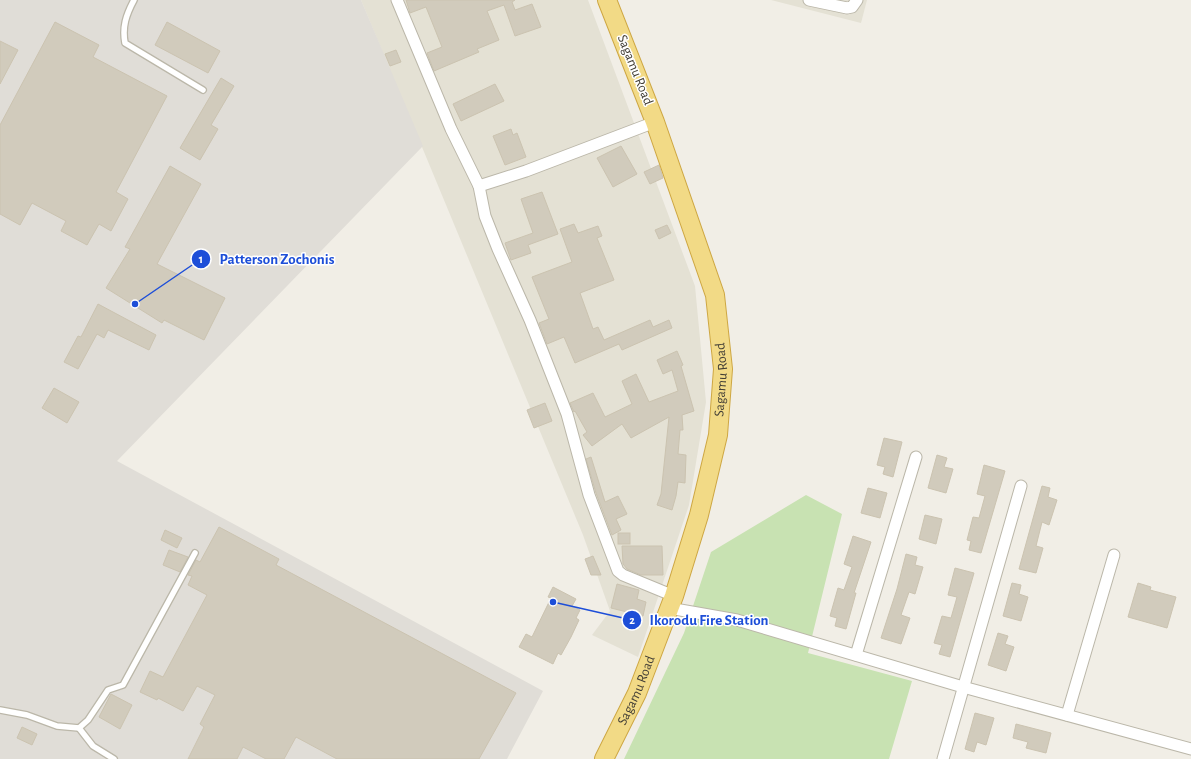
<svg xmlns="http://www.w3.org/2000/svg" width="1191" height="759" viewBox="0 0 1191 759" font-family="'Alegreya Sans',sans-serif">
<rect width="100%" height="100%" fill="#f1eee6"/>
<g fill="#e4e1d4">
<path d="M361 0H588L695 286 706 402 689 505 638 657 592 635 610 611 583 535Z"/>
<path d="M771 0H867L861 23Z"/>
</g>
<path fill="#e0ddd7" d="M0 0H361L423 146 117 461 543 691 507 759H0Z"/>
<path fill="#c8e2b2" d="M806 495 842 514 808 653 912 681 889 759H624L684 633 711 552Z"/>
<g fill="#d1cbbc" stroke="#cbc3b0">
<path d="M406 0H515L512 2 515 10 532 4 541 27 515 36 504 5 487 11 499 40 477 49 479 52 434 71 427 53 442 47 426 7 410 13Z"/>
<path d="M55 22 99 45 93 57 167 96 116 192 128 199 111 231 99 224 87 245 61 231 66 221 32 203 20 225 0 214V125Z"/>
<path d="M167 22 220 51 208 73 155 45Z"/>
<path d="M0 41 18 50 0 84Z"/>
<path d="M396 50 401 62 390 66 385 54Z"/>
<path d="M221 78 234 86 211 125 218 129 200 160 180 148Z"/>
<path d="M495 84 504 101 461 121 453 104Z"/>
<path d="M511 129 513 135 517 133 526 157 505 165 493 136Z"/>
<path d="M621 146 637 174 613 187 597 158Z"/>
<path d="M659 165 663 178 650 184 644 172Z"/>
<path d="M170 166 201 184 157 264 225 298 204 340 164 320 162 323 106 288 130 249 125 247Z"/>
<path d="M542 192 558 234 528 245 531 253 511 260 505 243 533 233 521 199Z"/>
<path d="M574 224 578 233 598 226 602 236 597 238 614 280 580 293 593 329 598 327 604 340 650 320 653 327 669 320 672 328 622 350 619 344 575 363 564 337 547 344 539 323 549 319 532 277 572 262 560 229Z"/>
<path d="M667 225 671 233 659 239 655 230Z"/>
<path d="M98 304 156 335 149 350 108 330 104 338 97 334 78 369 64 362 78 336 81 337Z"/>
<path d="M677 351 683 365 681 366 694 411 682 415 683 430H680L678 454 686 455 685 483 678 482 676 496 672 510 657 505 661 494 669 417 631 438 622 424 592 446 583 435 587 432 575 411 574 412 570 403 593 393 605 417 632 404 622 381 636 374 649 402 678 391 672 370 663 374 657 360Z"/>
<path d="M54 388 79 402 67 423 42 408Z"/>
<path d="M545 403 552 421 534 428 527 410Z"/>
<path d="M884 438 902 442 893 477 883 474 885 467 877 465Z"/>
<path d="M937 455 947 458 944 467 953 469 946 493 928 488Z"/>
<path d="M591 457 605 502 618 496 627 514 616 519 621 530 612 535 596 493 586 459Z"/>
<path d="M984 465 1005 471 981 553 969 550 971 541 967 540 973 517 979 518 985 496 977 494Z"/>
<path d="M1042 486 1050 488 1048 497 1057 500 1049 525 1042 522 1036 546 1043 548 1036 573 1019 569Z"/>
<path d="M868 488 887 493 880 518 861 513Z"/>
<path d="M925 515 942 519 936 544 919 539Z"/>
<path d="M219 527 279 559 276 565 516 693 479 759H337L296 737 284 759H266L243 747 237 759H188L204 727 200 724 215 695 197 686 183 711 158 698 157 700 140 692 150 671 163 677 207 595 188 585 192 576 188 575 196 560 200 562Z"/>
<path d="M165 530 182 538 177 548 161 540Z"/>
<rect x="618" y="533" width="12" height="11"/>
<path d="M853 536 871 542 854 593H856L846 629 835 626 837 618 830 616 838 588 844 590 852 567 844 564Z"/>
<path d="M622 546H662L663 575H641L627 569 623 564Z"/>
<path d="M169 550 188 557 180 572 163 565Z"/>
<path d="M906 554 917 557 915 565 923 567 915 594 909 592 901 615 910 618 901 644 881 638 897 589Z"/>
<path d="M593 556 601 575H591L585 559Z"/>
<path d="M955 568 974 573 950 657 939 654 942 645 934 643 942 616 951 618 957 597 948 595Z"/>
<path d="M1012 583 1021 585 1019 594 1028 597 1021 621 1003 616Z"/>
<path d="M1138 583 1151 587 1150 590 1176 597 1167 628 1128 617Z"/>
<path d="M617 584 639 590 637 599 646 602 643 616 611 608Z"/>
<path d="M553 587 576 599 572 606 580 610 576 618 579 620 571 637 561 655 558 653 553 664 519 647 526 634 532 637 551 598 548 597Z"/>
<path d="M998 633 1008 636 1005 644 1014 647 1006 671 988 665Z"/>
<path d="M111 694 132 705 120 729 99 717Z"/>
<path d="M975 713 994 718 986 745 977 742 974 752 965 749Z"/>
<path d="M1016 724 1051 733 1046 753 1026 748 1028 742 1013 738Z"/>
<path d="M22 727 37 734 32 745 17 738Z"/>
</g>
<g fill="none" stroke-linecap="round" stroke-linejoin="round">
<defs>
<g id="service">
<path d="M134 0C126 15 122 27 125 43L203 90"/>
<path d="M0 710 27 715 57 726 79 728 88 720 108 690 123 685 195 553"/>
<path d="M79 728 93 746 114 759"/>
</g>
<g id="minor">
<path d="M397 0 451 129 479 186 485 216 498 249 530 320 567 414 589 495 618 571 623 575 674 596"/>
<path d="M809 0 847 8 852 7 857 0"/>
<path d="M479 186 526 171 655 122"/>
<path d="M669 608 737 620 963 687 1191 749"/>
<path d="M856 655 916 457"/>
<path d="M1067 715 1114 555"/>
<path d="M943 759 1021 486"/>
</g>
<g id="trunk">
<path id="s1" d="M604 759 637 693 674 596 699 515 718 435 723 369 715 295 655 122 607 0"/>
</g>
</defs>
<use href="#service" stroke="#bbb7a9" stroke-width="8"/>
<use href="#minor" stroke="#bbb7a9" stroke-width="13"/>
<use href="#trunk" stroke="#cea743" stroke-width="20"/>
<use href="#service" stroke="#fff" stroke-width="5.5"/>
<use href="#minor" stroke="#fff" stroke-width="11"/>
<use href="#trunk" stroke="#f2da86" stroke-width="18"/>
</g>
<g text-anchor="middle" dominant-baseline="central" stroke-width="3" stroke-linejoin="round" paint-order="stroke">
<g font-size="14" fill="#433f36" stroke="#fff">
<text transform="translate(635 70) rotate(68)">Sagamu Road</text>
<text stroke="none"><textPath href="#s1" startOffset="400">Sagamu Road</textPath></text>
<text stroke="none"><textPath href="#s1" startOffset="76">Sagamu Road</textPath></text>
</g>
</g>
<path fill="none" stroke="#1d4ed8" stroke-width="1.5" d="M135 304L201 259M553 602L632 620"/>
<g fill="#1d4ed8" stroke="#fff" stroke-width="1.5">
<circle cx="135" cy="304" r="4"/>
<circle cx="553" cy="602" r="4"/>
<circle cx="201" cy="259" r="10"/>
<circle cx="632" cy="620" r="10"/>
</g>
<g font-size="12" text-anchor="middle" font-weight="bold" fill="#fff">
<text x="201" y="263">1</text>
<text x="632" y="624">2</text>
</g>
<g font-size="15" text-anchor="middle" font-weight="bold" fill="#1d4ed8" stroke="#fff" stroke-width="3" stroke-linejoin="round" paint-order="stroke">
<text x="277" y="264">Patterson Zochonis</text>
<text x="709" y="625">Ikorodu Fire Station</text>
</g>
</svg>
